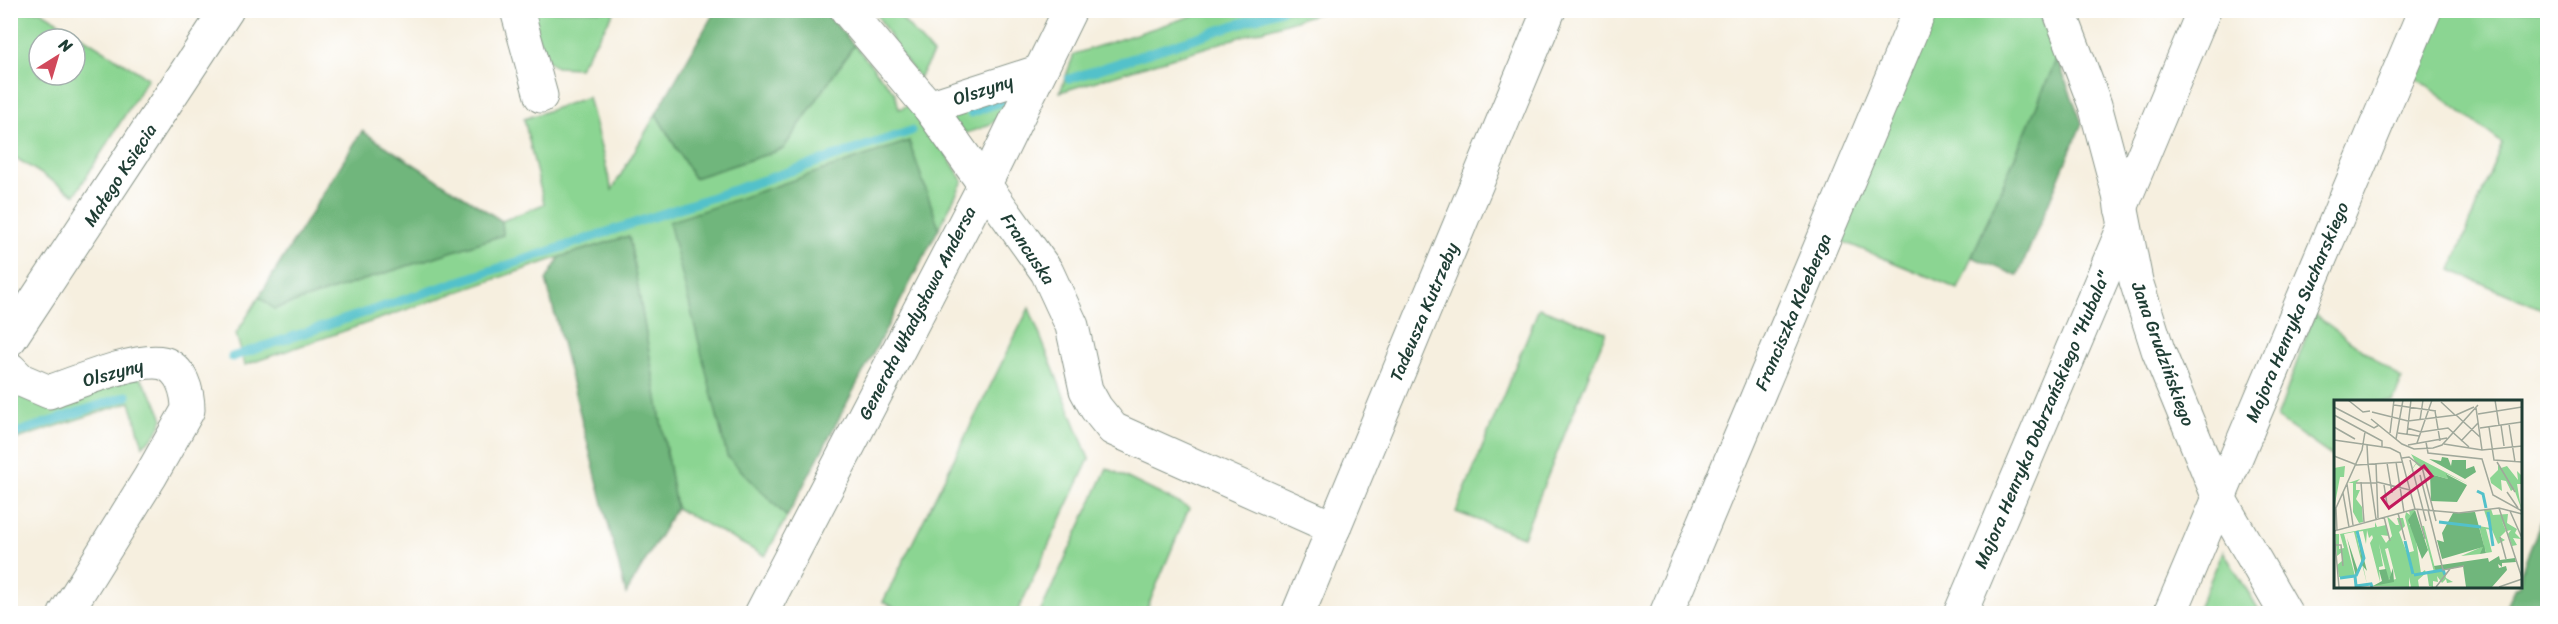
<svg xmlns="http://www.w3.org/2000/svg" width="2558" height="624" viewBox="0 0 2558 624" font-family="Sriracha,sans-serif">
<rect width="100%" height="100%" fill="#fff"/>
<filter id="ink" filterUnits="userSpaceOnUse"><feTurbulence type="fractalNoise" baseFrequency=".0167" numOctaves="2"/><feDisplacementMap in="SourceGraphic" scale="12" xChannelSelector="R" yChannelSelector="G"/><feConvolveMatrix kernelMatrix="1 2 1 2 8 2 1 2 1" color-interpolation-filters="sRGB"/></filter>
<filter id="wash" filterUnits="userSpaceOnUse"><feTurbulence type="fractalNoise" baseFrequency=".008" numOctaves="4" result="noise"/><feDisplacementMap in="SourceGraphic" scale="24" xChannelSelector="R" yChannelSelector="G"/><feGaussianBlur stdDeviation="1.35" result="paint"/><feColorMatrix in="noise" values="0 0 0 0 0 0 0 0 0 0 0 0 0 0 0 0 0 1.4 0 .05"/><feComposite in="paint" operator="in"/></filter>
<g filter="url(#wash)">
<rect width="100%" height="100%" fill="#f6efdf"/>
<g fill="#8bd592" stroke="#558963" stroke-width="1.5" fill-rule="evenodd">
<path d="M1210 10 1325 11 1060 92 1074 54Z"/>
<path d="M16 11H41L148 78 75 195 11 155 10 19ZM39 39H75V75H39Z"/>
<path d="M526 11H615L579 68 556 67 548 61Z"/>
<path d="M875 11H895L933 54 919 78 897 49Z"/>
<path d="M1929 11H2039L2057 58 1958 289 1832 237Z"/>
<path d="M2442 11H2547V311L2451 270 2502 143 2415 77Z"/>
<path d="M854 45 895 93 899 109 914 103 963 181 939 228 909 141 727 456 787 517 765 556 676 508 629 236 560 257 245 365 236 334 259 297 275 309 503 235 502 221 544 204 524 119 588 97 612 190 656 114 694 178 783 149Z"/>
<path d="M1019 84C1001 116 1003 123 966 133L941 113Z"/>
<path d="M1029 308 1089 459 1017 613H906L883 602Z"/>
<path d="M1539 308 1606 332 1523 537 1456 512Z"/>
<path d="M2314 314 2402 379 2393 402H2336V459L2277 418Z"/>
<path d="M140 378 155 400 163 419 156 434 143 446 130 402 11 441 10 386Z"/>
<path d="M1107 468 1189 508 1145 613H1040Z"/>
<path d="M2223 551 2261 613H2196Z"/>
</g>
<g fill="#70b67c" stroke="#487a58" stroke-width="1.5">
<path d="M715 11H824L854 45 783 149 694 178 656 114Z"/>
<path d="M2057 58 2082 123 2018 276 1972 257Z"/>
<path d="M362 131 502 221 503 235 274 309 259 297Z"/>
<path d="M909 141 939 228 787 517 727 456 669 222Z"/>
<path d="M629 236 676 508 626 594 546 280 560 257Z"/>
<path d="M2547 507V613H2503L2515 587 2520 586 2521 572Z"/>
</g>
<g fill="none" stroke-linecap="round" stroke-linejoin="round">
<g stroke="#53c1ca" stroke-width="9">
<path d="M1069 79 1281 10"/>
<path d="M971 113 1002 101"/>
<path d="M232 357 911 131"/>
<path d="M10 435 127 396"/>
</g>
</g>
</g>
<g filter="url(#ink)">
<g fill="none" stroke-linecap="round" stroke-linejoin="round">
<defs>
<g id="minor">
<path d="M517 10 541 96"/>
<path d="M847 10 929 107 1047 272 1072 326 1086 390 1096 408 1113 429 1334 528"/>
<path d="M2059 10 2095 105 2119 195 2136 281 2158 350 2219 498 2286 614"/>
<path d="M929 107 1038 72"/>
<path d="M2121 208 2204 10"/>
<path d="M10 339 227 10"/>
<path d="M10 369 21 380 49 392C75 383 138 357 163 363 182 369 188 392 188 410L150 477 65 614"/>
<path d="M761 614 984 186 1070 10"/>
<path d="M1298 614 1549 10"/>
<path d="M1666 614 1920 10"/>
<path d="M1960 614 2124 227"/>
<path d="M2170 614 2425 10"/>
</g>
</defs>
<use href="#minor" stroke="#8a968a" stroke-width="35"/>
<use href="#minor" stroke="#fff" stroke-width="33"/>
</g>
</g>
<g text-anchor="middle" dominant-baseline="central" stroke-width="4.5" stroke-linejoin="round" paint-order="stroke">
<g font-size="18" fill="#1f3d34" stroke="#fff">
<text transform="translate(983 90) rotate(-18)">Olszyny</text>
<text transform="translate(120 175) rotate(-57)">Małego Księcia</text>
<text transform="translate(1028 249) rotate(56)">Francuska</text>
<text transform="translate(1424 312) rotate(-67)">Tadeusza Kutrzeby</text>
<text transform="translate(1793 312) rotate(-67)">Franciszka Kleeberga</text>
<text transform="translate(2297 312) rotate(-67)">Majora Henryka Sucharskiego</text>
<text transform="translate(917 313) rotate(-63)">Generała Władysława Andersa</text>
<text transform="translate(2163 354) rotate(70)">Jana Grudzińskiego</text>
<text transform="translate(113 373) rotate(-15)">Olszyny</text>
<text transform="translate(2042 420) rotate(-67)">Majora Henryka Dobrzańskiego "Hubala"</text>
</g>
</g>
<g transform="translate(2334 400)">
<rect width="188" height="188" fill="#f6efdf"/>
<path d="M77 54 86 59 134 84 113 74 114 79 96 74 82 64 73 77 82 63ZM164 64 167 68 173 66 184 80 183 71 187 75V84H183L187 108 180 89 177 91 172 81 167 80 168 91 157 83 156 78 164 70ZM11 66 10 77H6L0 109V68ZM26 79 22 83V90H26L22 99 28 107 29 122 25 123 19 112V83H14ZM81 109 75 125 90 126 102 172 110 170 112 178 119 182 113 183 112 179 108 183 103 176 104 182 99 181V187L95 186 93 173 100 172 88 126 80 127 87 173 91 170 92 173 84 180 85 187H77L75 177V187L38 186 62 179 54 148 51 149 58 176 54 180 45 144 49 166 45 167 46 182 36 143 39 138 38 135 35 138 33 130 32 144 29 131 22 132 33 184 20 132 10 134 21 176 5 177 3 165 8 161V152L3 156 1 134H5V149L10 148 6 134 41 127V122L43 127 52 125 55 136 47 135 52 143 58 136 53 116 62 125H65L63 118H69L71 126 65 132 73 153 80 151 71 117 72 112 76 115 75 111ZM157 109 159 115 174 114 173 123 183 129 181 133 187 139 179 138 183 145 178 146 174 134 177 130 173 131 168 121 172 131 166 137 171 140 164 144 158 130 152 129 158 152 152 153 151 149 146 154 127 156 150 146 145 126 156 128 150 110Z" fill="#8bd592"/>
<path d="M108 57 114 58 117 66 118 60H132V69L140 66 142 72 131 79 95 59 107 61ZM96 74 114 79 112 74 133 85 123 102 97 101ZM81 110 94 150 88 159 74 120ZM141 112 152 153 146 154 149 147 108 159 103 140 110 142 108 133 119 113ZM23 132 33 171 28 165 22 177 13 138 24 171 28 163ZM165 156 166 160 181 158 182 162 168 163V167L164 164 165 168 172 166 173 170 158 187H132L129 166 102 172 100 166 154 158 155 162ZM59 168 60 182 39 186 48 181 45 170 52 169 55 180Z" fill="#70b67c"/>
<path fill="none" stroke="#53c1ca" stroke-width="3" d="M143 91 149 94 152 108M154 112 159 146M105 122 147 127M71 141 79 174M80 175 109 170 111 175M22 176 30 158 23 131M6 178 21 176 22 186 37 184 38 187"/>
<path fill="none" stroke="#a0a89b" stroke-width="1.5" d="M14 0 29 12 36 11M161 0 165 25M107 2 121 15M60 5 102 11M0 7 40 28 45 25M142 8 148 50M101 11 106 41M38 12 74 21 122 15M144 14 188 7M0 15 48 41V47M122 15 146 37M122 15 140 7M37 19 68 44 80 49 99 48 108 45 144 5M86 20 89 0M175 24 181 62M167 25 170 46M0 27 21 39M155 27 160 60 188 62M73 28 87 32 114 28 135 47M146 28 188 22M56 33 60 0M64 33 85 36M73 34 77 0M62 39 69 0M0 40 56 48 66 53 81 109M127 41 144 23M92 42 94 53 148 59 159 95 188 111M83 43 98 0M110 44 148 50 188 46M33 45 34 64M74 45 113 38M0 56 23 65 69 62M68 58 75 57 88 67 102 121M76 60 92 121M62 62 70 112M163 62 181 92M42 63 44 118M53 63 58 93M34 64 42 119M86 75 95 110M27 82 30 122M43 82 76 90M22 83H43M13 84 19 125M50 85 53 104M173 92 184 108M9 93 15 127M165 108 188 178M83 109 91 139M94 110 109 170 130 166M176 111 188 138M64 113 71 140M50 117 56 141M3 131 2 108 28 50 31 32M166 137 172 159M1 145H7L9 166M5 187 0 131 81 109 125 113 165 108 188 114M102 187 116 169M165 187 188 179"/>
<path fill="#c2185b" fill-opacity="0.15" stroke="#c2185b" stroke-width="3" d="M90 66 98 76 55 108 48 98Z"/>
<rect width="188" height="188" fill="none" stroke="#1f3d34" stroke-width="3"/>
</g>
<rect width="2558" height="624" fill="none" stroke="#fff" stroke-width="36"/>
<g transform="translate(57 57) rotate(37)"><circle r="28" fill="#ffffff" stroke="#a5b1ae" stroke-width="1.5"/>
<path d="M0-4.5L10 22L0 15L-10 22Z" fill="#d1495b"/>
<text y="-9" font-size="16" font-weight="bold" text-anchor="middle" fill="#1f3d34">N</text>
</g>
</svg>
